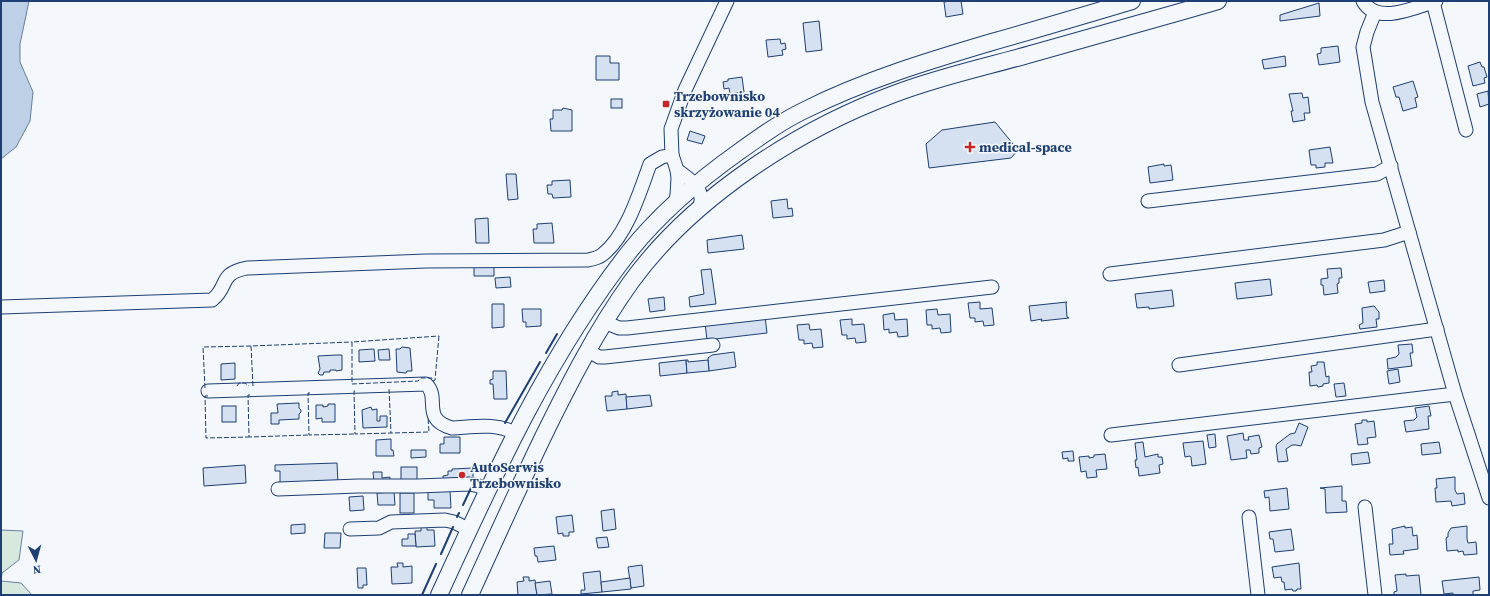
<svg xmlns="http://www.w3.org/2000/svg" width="1490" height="596" viewBox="0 0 1490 596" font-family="'Source Serif 4',serif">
<rect width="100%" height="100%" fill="#f4f7fb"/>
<path fill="#d7e8df" stroke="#687fa3" d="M1 530 23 531 19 560 2 573 1 581 21 583 32 595H1Z"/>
<path fill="#bed0e5" stroke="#687fa3" d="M1 1H29L20 44V62L33 92 30 121 16 147 1 159Z"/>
<g fill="#d5e0f0" stroke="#1d3f73">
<path d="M950 1H961L963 14 946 17 944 2Z"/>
<path d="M1319 3 1320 16 1280 21V15Z"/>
<path d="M819 21 822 50 806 52 803 23Z"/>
<path d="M780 39 781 44 785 43 786 49 782 50 783 55 768 57 766 40Z"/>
<path d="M1338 46 1340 62 1319 65 1317 54 1321 53V48Z"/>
<path d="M596 56H610V63H619V80H596Z"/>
<path d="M1285 56 1286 66 1264 69 1262 60Z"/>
<path d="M1480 62 1482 67H1484L1487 77 1484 78 1485 83 1473 86 1468 66Z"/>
<path d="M742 77 744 92 730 94 729 88 724 89 723 82 728 81V79Z"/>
<path d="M1413 81 1418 97 1415 98 1417 107 1403 111 1399 97H1396L1393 87Z"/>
<path d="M1488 91 1489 104 1480 107 1477 94Z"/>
<path d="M1302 93 1303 98 1308 97 1310 113H1304L1305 120 1293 122 1291 111H1293L1289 94Z"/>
<rect x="611" y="99" width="11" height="9"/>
<path d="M563 108 572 110V131H551L550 119H553V110H562Z"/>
<path d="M995 122 1018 150 1011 158 929 168 926 144 942 130Z"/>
<path d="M690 131 705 136 702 144 687 140Z"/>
<path d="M1330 147 1333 163H1325V167L1316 168V165H1311L1309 150Z"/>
<path d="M1164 164V166L1171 165 1173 180 1150 183 1148 167Z"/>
<path d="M506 174H516L518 199 508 200Z"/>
<path d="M570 180 571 197 553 198 552 194H548L547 185H552V181Z"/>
<path d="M787 199 788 209 792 208 793 216 773 218 771 201Z"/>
<path d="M488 218 489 243H476L475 219Z"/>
<path d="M552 223 554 243H534L533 229H537V224Z"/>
<path d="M742 235 744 249 708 253 707 240Z"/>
<path d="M494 263V276H474V264Z"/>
<path d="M1341 268 1342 278H1339V283L1337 284 1338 293 1324 295 1323 285H1321V279L1328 278 1327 269Z"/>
<path d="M711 269 716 304 690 307 689 297 704 294 701 270Z"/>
<path d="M510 277 511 287 496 288 495 278Z"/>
<path d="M1270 279 1272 295 1237 299 1235 283Z"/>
<path d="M1384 280 1385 291 1370 293 1368 282Z"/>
<path d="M1172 290 1174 306 1149 309V307L1137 308 1135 294Z"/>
<path d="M664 297 665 310 650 312 648 299Z"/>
<path d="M980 302V309L992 308 994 325 984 326 983 321 975 322V318H970L968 303Z"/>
<path d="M1067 302 1066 303 1067 317 1069 318 1041 321 1042 319 1031 321 1029 306Z"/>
<path d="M492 304H504V327L492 328Z"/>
<path d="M1374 306 1379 312V319H1376L1377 327 1360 329 1359 325 1363 323 1362 308Z"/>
<path d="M522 309H541V326L526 327V322H523Z"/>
<path d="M937 309 938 315 950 314 951 332 941 333 940 328 932 329V325H927L926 310Z"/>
<path d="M894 313 895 320 907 319 908 336 898 337 897 332 889 333V329L884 330 883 315Z"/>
<path d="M765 316 767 333 707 340 705 323Z"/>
<path d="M852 319V325L864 324 866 342 856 343 855 338 847 339V335H842L840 320Z"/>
<path d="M809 324 810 330 821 329 823 347 813 348 812 343 804 344V340H799L797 325Z"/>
<path d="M1412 344 1413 353H1410L1412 366 1388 369 1387 359 1396 357 1399 354 1398 345Z"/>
<path d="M402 347 410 348 412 371H407L406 373 397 372 396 349H400Z"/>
<path d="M374 349 375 361 359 362V350Z"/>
<path d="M389 349 390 360H379L378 350Z"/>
<path d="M734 352 736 367 709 371 708 358 712 355Z"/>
<path d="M336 355H342V370L336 371V370H330V372H324L323 375H320L318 373 320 369 318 356Z"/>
<path d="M686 360 687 373 660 376 659 363Z"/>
<path d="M686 360H688V362L708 360 709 371 687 373Z"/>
<path d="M1317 362H1324L1326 377 1329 376V383L1323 384V386L1318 387 1317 385 1310 386 1309 372H1312L1311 366 1317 365Z"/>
<path d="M235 363V379L221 380V364Z"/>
<path d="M1398 369 1400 382 1389 384 1387 371Z"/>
<path d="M493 371H506L507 399H494L493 384H490V380L493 379Z"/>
<path d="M1344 383 1346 396 1336 397 1334 384Z"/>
<path d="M618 391V395L626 394 627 409 607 411 605 396H612V392Z"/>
<path d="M650 395 652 406 627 409 626 397Z"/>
<path d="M299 403V408L301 410V412L299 414V419L279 420V424H271V413H278L277 404Z"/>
<path d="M328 404H335V422H322V418L316 419V405H323V407L328 406Z"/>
<rect x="222" y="406" width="14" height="16"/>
<path d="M1429 406 1431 416H1428L1429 429 1406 432 1404 421 1414 420 1417 417 1415 408Z"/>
<path d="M371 407 372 410 377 409V421H380V416H387V427L363 428 362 410Z"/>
<path d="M1362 420H1367V422L1374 421 1376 437 1367 438 1368 444 1358 445 1355 424 1362 423Z"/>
<path d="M1299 423 1308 427 1301 446 1296 445H1292L1286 449 1288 461 1278 462 1276 446 1277 444 1290 434 1295 433Z"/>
<path d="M1243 433 1244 440H1249L1248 437 1259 435 1262 447 1259 448V453L1251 454 1250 450H1246L1247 458 1231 460 1227 436Z"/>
<path d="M1215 434 1216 447 1209 448 1207 435Z"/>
<path d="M444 437H460V453H440V444H444Z"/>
<path d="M391 439V450H393L394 456H376V440Z"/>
<path d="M1203 441 1206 464 1192 466 1191 457 1190 456 1185 457 1183 443Z"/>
<path d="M1143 442 1145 457 1158 454V457H1162L1163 464 1159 465 1160 473 1139 476 1138 467 1136 468 1135 460H1137L1135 443Z"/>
<path d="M1439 442 1441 453 1422 455 1421 444Z"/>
<path d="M411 450H426V457L411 458Z"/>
<path d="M1073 451 1074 461H1068V458L1063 459 1062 452Z"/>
<path d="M1368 452 1370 463 1352 465 1351 454Z"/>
<path d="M1105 454 1107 469 1096 470 1097 477 1087 478 1086 471 1081 472 1079 457 1089 456V458L1094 457V455Z"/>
<path d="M337 463 338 483 280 485V471H275V465Z"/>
<path d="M245 465 246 483 204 486 203 468Z"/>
<rect x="401" y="467" width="16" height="17"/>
<path d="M473 468V480H443V476L448 475V471H452V469Z"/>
<path d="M373 472H382V478L390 477V481L374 482Z"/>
<path d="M1455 477V490L1457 494 1464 493 1465 504 1452 506 1451 501 1436 502 1435 488H1437L1436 479Z"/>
<path d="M1342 486V501H1346L1347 512 1326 513 1325 489 1320 488Z"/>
<path d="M1287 488 1289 509 1270 511 1269 497 1265 498 1264 491Z"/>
<path d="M450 490 451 508H434V500H428V491Z"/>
<path d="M394 492 395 505H378L377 493Z"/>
<rect x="400" y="493" width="14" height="20"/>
<path d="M363 496 364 510 350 511 349 497Z"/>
<path d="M614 509 616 529 603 531 601 511Z"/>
<path d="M572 515 574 532H569V536H563V533L558 534 556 517Z"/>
<path d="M305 524V533L291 534V525Z"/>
<path d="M1405 526V528L1412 527 1413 536 1417 535 1418 549 1403 551 1404 554 1390 555 1389 544H1393L1392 529Z"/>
<path d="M1467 526V539L1468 543 1476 542 1477 554 1464 555 1463 551 1458 552V550L1447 551 1446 538 1448 537V533L1451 528Z"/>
<path d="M421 527H427V530H434L435 546 416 547 415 531H421Z"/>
<path d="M1291 529 1294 550 1275 552 1273 539H1270L1269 532Z"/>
<path d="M325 533H341L340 548H324Z"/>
<path d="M408 534H415L416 546H402V539H408Z"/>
<path d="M607 537 609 547 598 548 596 538Z"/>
<path d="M554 546 556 560 538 562 537 556H535L534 548Z"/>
<path d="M397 563H403V567L412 566V583L392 584 391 567H398Z"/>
<path d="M1299 563 1301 589H1297L1296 591H1293L1292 589 1285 590 1284 582H1282L1281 577 1274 578 1272 567Z"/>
<path d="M642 565 644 586 631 588 628 567Z"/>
<path d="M357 568H366L367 585H363V588H358Z"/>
<path d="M600 571 602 592 581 594V590H585L583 573Z"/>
<path d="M1406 574V576L1419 575 1421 595H1394V592L1397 591 1395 575Z"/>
<path d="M523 577H529V581L535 580 537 595H518L517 582 524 581Z"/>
<path d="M1479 577 1480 590 1473 591V595H1453V593L1444 594 1442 581Z"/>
<path d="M630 578 631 589 602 592 601 582Z"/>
<path d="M550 581 552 594 537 595 535 583Z"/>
</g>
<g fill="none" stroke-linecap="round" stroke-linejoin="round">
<defs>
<g id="minor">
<path d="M1363 1C1377 26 1416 7 1436 1"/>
<path d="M1433 2 1466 130"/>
<path d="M1375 12 1367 32 1363 47 1372 102 1455 394 1489 498"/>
<path d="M677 170C687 177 703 188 701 201 701 204 699 207 698 210"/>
<path d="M1148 201 1377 174 1391 166"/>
<path d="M675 203 677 195 678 178 677 170 672 155 671 129 685 90 727 1"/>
<path d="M1110 274 1384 240 1409 232"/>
<path d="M1 307 212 300C230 286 217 274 247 268L426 261 588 260C593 259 598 258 602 255 627 236 640 191 650 164L662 157 672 155"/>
<path d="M604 322 619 328H627L992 287"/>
<path d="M587 350 599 357H605L713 345"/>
<path d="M1179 365 1437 329"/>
<path d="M208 391 426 384C441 398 420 419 452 428 473 427 497 422 516 434"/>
<path d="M1111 435 1455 394"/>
<path d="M278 489 358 486H418L469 484 479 486 486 491"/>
<path d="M1365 507 1375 595"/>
<path d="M1249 517 1258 595"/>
<path d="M350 529 379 528 391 522 445 520 454 522 468 529"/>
</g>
<g id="major">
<path d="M439 595C493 477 548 355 629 252 660 213 699 180 740 151 761 136 782 121 805 110 865 80 928 61 992 42 1038 29 1085 15 1132 1"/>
<path d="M470 595C494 542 518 489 543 437 569 384 596 331 631 282 692 198 797 130 894 94 938 77 985 67 1031 54 1094 36 1156 19 1218 1"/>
</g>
</defs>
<use href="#minor" stroke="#1d3f73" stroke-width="15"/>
<use href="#major" stroke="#1d3f73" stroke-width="18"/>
<use href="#minor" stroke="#f4f7fb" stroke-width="13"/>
<use href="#major" stroke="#f4f7fb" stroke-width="16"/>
<g stroke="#1d3f73" stroke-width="1" stroke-dasharray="5 2" stroke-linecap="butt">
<path d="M439 336 435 380 433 381 432 378H421L418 381 352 384V342Z"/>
<path d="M237 386 239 383H245L249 386"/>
<path d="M253 386 251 346 352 342"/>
<path d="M205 388 203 347 251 346"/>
<path d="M389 389 391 433"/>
<path d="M355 391H354L355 434 429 432 428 417"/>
<path d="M310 393H308L309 435 355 434"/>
<path d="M250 395H248L249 437 309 435"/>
<path d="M208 396H205L206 438 249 437"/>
</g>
<g stroke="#1d3f73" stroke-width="2">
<path d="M546 353 557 334"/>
<path d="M505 423 540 362"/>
<path d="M463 505 471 488"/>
<path d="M457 517 459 513"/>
<path d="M441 554 453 527"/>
<path d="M422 595 436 564"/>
</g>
</g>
<g fill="#c62828" stroke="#f4f7fb" stroke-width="1.5">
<rect x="662" y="100" width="8" height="8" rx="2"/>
<path d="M968 141h4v4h4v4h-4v4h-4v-4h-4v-4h4z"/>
<circle cx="462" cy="475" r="4"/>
</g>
<g text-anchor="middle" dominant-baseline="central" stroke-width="3" stroke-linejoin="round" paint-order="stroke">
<g font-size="14" font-weight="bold" fill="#1d3f73" stroke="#f4f7fb" text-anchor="start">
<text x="674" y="96">Trzebownisko<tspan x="674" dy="16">skrzyżowanie 04</tspan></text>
<text x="979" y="147">medical-space</text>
<text x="470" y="467">AutoSerwis<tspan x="470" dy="16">Trzebownisko</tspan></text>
</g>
</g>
<rect width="1490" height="596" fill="none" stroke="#1d3f73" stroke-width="4"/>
<g transform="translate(36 560) rotate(174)" stroke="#f4f7fb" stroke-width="3" paint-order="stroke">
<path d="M0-3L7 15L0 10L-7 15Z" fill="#1d3f73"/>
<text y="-6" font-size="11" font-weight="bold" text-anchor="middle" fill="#1d3f73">N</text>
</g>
</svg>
